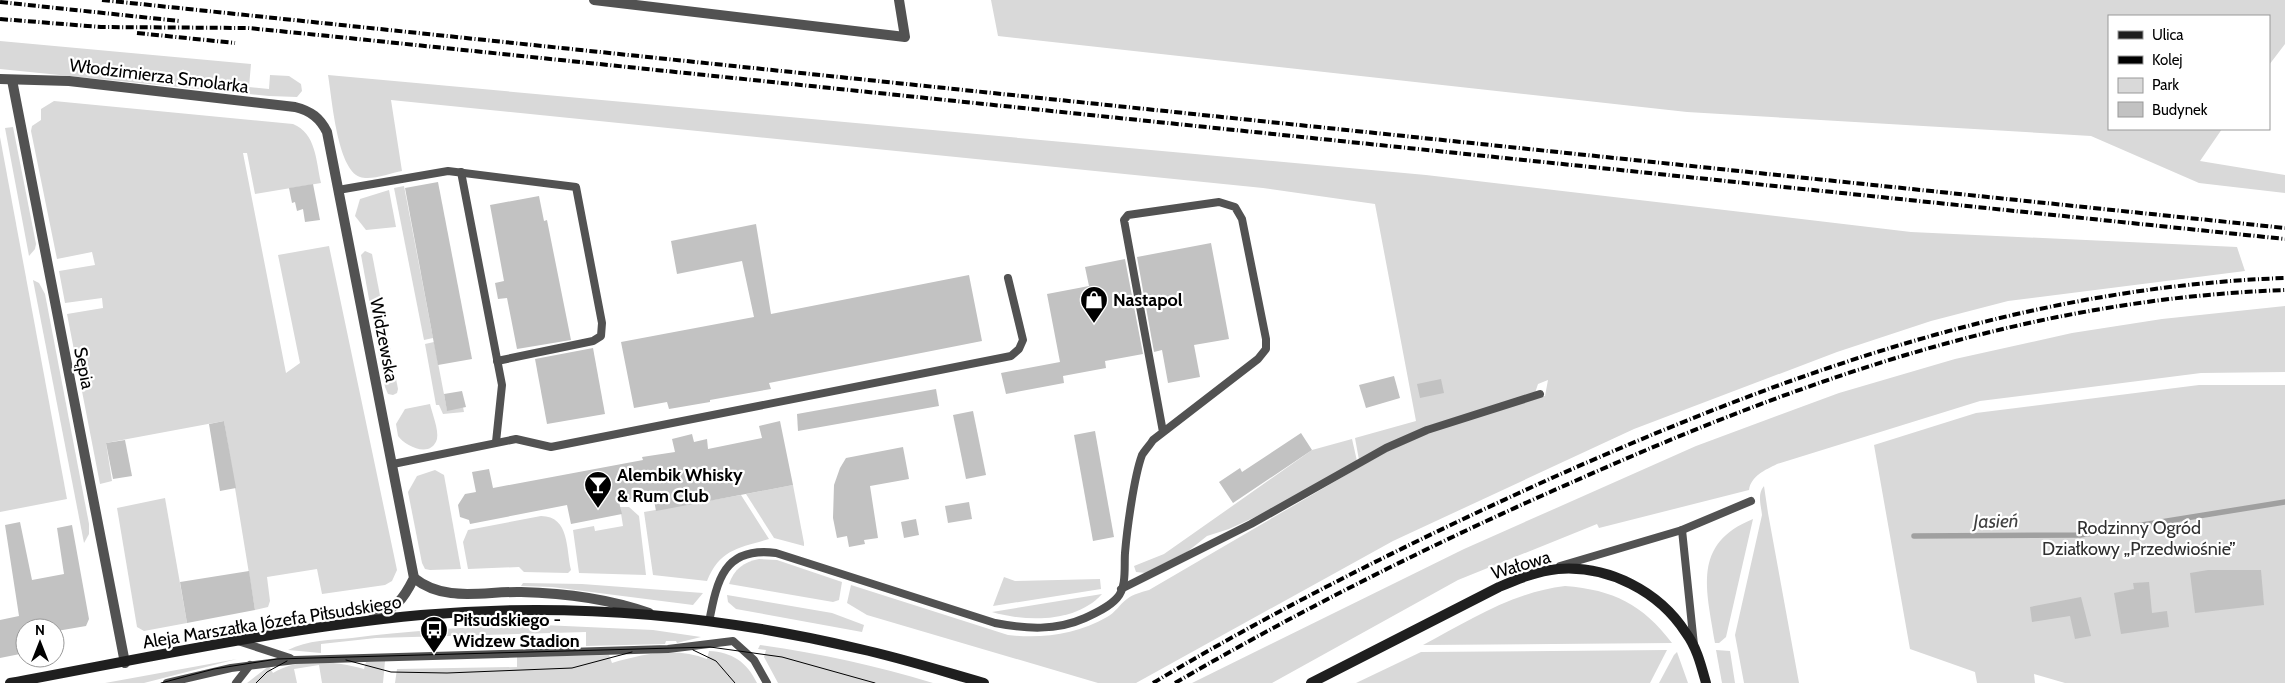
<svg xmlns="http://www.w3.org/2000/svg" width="2285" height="683" viewBox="0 0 2285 683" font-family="Cabin,sans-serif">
<rect width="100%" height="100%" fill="#fff"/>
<g fill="#d9d9d9">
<path d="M991 0H2285V44L2269 65V16H2109V129H2222L2200 161 2285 175V193L2199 183 2091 136 1687 112 998 36Z"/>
<path d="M0 41 251 64 249 87 269 89 270 75 289 76 301 84 302 91 297 97 269 96 0 69Z"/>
<path d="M328 75 1426 175 1911 232 2237 247 2245 271 2008 301 1931 321 1837 352 1634 429 1393 541 1136 683H1098L867 615 847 603 851 585 1008 635C1043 639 1077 634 1107 617 1115 613 1120 604 1127 599 1133 594 1142 592 1149 590L1382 454 1432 431 1545 396 1548 380 1538 384 1535 393 1428 426 1359 460 1355 438 1416 421 1375 204 1263 188 391 100 402 171C390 173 371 181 360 177 337 169 332 98 328 75Z"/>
<path d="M54 101 293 124C316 133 316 161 321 183L255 194 247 153H243L286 373 300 363 278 255 329 246 397 570 392 581 385 585 322 594 317 569 267 577 270 601 268 607 255 610 224 421 106 443 112 481 100 484 67 314 103 308 102 298 65 303 59 271 95 265 92 252 57 259 31 131 32 126 41 120V109Z"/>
<path d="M13 127 36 244 35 249 29 256 5 128Z"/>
<path d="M0 137 67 499 0 512Z"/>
<path d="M404 186 433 338 424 340 394 188Z"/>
<path d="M389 190 396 227 366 230 355 216 360 199Z"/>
<path d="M365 251 372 254 398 389 397 393 393 395 388 394 385 387 361 255Z"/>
<path d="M33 280 39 283 45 294 89 524V534L84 543Z"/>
<path d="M2285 306V372L2201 373 1980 401 1777 464C1765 470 1751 476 1749 490L1599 528 1597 524 1458 580 1272 683H1192L1464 549 1696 446 1839 393 1955 359 2072 333 2162 319Z"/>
<path d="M434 342 447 410 463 407 464 412 443 414 439 405H436L425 344Z"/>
<path d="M2199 385H2285V683H2065L2034 674 2035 683H1977L1975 672 1910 649 1874 445 1976 413Z"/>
<path d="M430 404C432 413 439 430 437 439 431 459 405 446 398 436L396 424 405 409Z"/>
<path d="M1352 439 1357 461 1275 508 1229 529 1207 536 1187 552 1146 573 1136 572 1134 566 1164 554 1312 450Z"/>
<path d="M435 470 444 475 461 569 430 570 425 569 422 563 408 492 417 476Z"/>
<path d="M793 485 804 543V546L774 538 746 494Z"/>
<path d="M1764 486 1768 513 1799 683H1744L1735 635 1762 515C1761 505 1757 494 1764 486Z"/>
<path d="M741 495 769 539C739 548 720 549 707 581L653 575 644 512Z"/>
<path d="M165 498 187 623 144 631 137 627 117 508Z"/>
<path d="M620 507H629L639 516 646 575 579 573 573 530 594 526 595 531 623 526Z"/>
<path d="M541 516C570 516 566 550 571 570L568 573 524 572 519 567 468 569 463 542 468 530Z"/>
<path d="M1753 519 1726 637 1719 643H1715C1707 590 1691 544 1753 519Z"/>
<path d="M759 559 777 560 842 582 839 600 833 602 729 584C734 569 744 562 759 559Z"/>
<path d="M1004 577 1015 581 1100 579 1101 589 993 606Z"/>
<path d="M523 583 582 584 703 593 693 605 552 587 521 586Z"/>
<path d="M1565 586C1614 590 1642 604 1672 643L1423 645C1468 621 1513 592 1565 586Z"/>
<path d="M1102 594C1076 623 1026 622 992 612Z"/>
<path d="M727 595 832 613 864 625 862 632 736 609 728 602Z"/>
<path d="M543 625 653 630 701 637 677 643 676 641H666L665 644 586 646V632L376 638 321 644V653L288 650C307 640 332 640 352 638 416 630 479 626 543 625Z"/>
<path d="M760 645C819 653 876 666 933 683H778L764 657 766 650 758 649Z"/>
<path d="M1667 650 1650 683H1356L1421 652Z"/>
<path d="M1716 650 1730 651 1735 683H1722Z"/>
<path d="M709 651C732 652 747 662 757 683H395L397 669 517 667V657L609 655 612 663C643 654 676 647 707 659Z"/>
<path d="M1677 652 1688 683H1659L1674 655Z"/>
<path d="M237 659 144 683H105Z"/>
<path d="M385 661 383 683H322L319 665 294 669 297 683H247L269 666 273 673C299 657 335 661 364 669L366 662Z"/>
</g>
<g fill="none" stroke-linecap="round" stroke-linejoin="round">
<path stroke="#a0a0a0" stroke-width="5.5" d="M1914 536 2080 535 2285 502"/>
</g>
<g fill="#c2c2c2">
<path d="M438 182 472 359 438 365 405 188Z"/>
<path d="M313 184 320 220 305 222 303 209 297 211 295 202 292 203 289 188Z"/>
<path d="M539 196 544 221 547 220 571 340 517 349 507 298 498 299 495 283 504 281 490 205Z"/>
<path d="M756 224 771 314 969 275 982 341 769 383 771 389 710 400V402L669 409 667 402 634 408 621 342 754 317 742 261 677 274 671 241Z"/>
<path d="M1211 243 1229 339 1194 345 1200 377 1168 383 1162 350 1154 352 1137 257Z"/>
<path d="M1125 259 1143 354 1105 361 1106 368 1063 376 1064 383 1006 394 1001 373 1060 362 1047 294 1089 286 1085 267Z"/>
<path d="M593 348 605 414 547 424 535 359Z"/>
<path d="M1394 376 1400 398 1366 408 1359 385Z"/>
<path d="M1441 379 1444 393 1420 398 1417 384Z"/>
<path d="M936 389 939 406 798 431 797 414Z"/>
<path d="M462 391 466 407 447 411 444 394Z"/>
<path d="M973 411 986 475 966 479 953 415Z"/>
<path d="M224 421 236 488 220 491 209 424Z"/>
<path d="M780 421 793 485 656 511 653 495 619 502 622 514 571 524 567 505 470 524 469 520 460 517 458 505 465 494 476 492 472 472 489 469 493 488 643 460 642 457 675 452 672 439 692 434 694 442 707 439 708 449 762 438 759 426Z"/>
<path d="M1095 431 1114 537 1093 541 1074 435Z"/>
<path d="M1301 433 1312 450 1233 503 1219 482 1240 468 1242 472Z"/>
<path d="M125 440 132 476 113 479 106 443Z"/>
<path d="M903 447 909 479 870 486 878 538 864 540 865 544 849 547 847 536 837 538 833 518 834 485 840 468 846 458Z"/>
<path d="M969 502 972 519 948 523 945 506Z"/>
<path d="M916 519 919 535 904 538 901 522Z"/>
<path d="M20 522 32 580 64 574 57 528 72 525 89 619 86 626 57 631V628H25V653L0 658V620L19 616 5 525Z"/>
<path d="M2208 570H2261L2264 605 2195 613 2190 573Z"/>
<path d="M249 571 255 610 187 623 180 582Z"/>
<path d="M2149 582 2152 613 2167 611 2169 627 2121 634 2114 593 2134 589 2133 583Z"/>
<path d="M2081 597 2091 636 2075 639 2070 616 2032 622 2030 607Z"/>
</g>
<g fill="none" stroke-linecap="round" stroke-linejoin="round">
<g stroke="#525252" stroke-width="8">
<path d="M461 172 502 385 496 442"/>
<path d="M338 190 448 171 576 187 602 323 601 336 593 341 497 361"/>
<path d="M393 464 516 439 551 447 1011 356 1019 349 1023 340 1008 278"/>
<path d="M1682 530 1694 645"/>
<path d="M1560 566 1682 530 1751 501"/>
<path d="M1121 589 1251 524 1386 448 1427 430 1540 394"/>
<path d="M709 622C717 580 724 546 776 553L995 623C1026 629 1056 631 1085 618 1096 613 1109 607 1117 598 1127 587 1124 567 1125 553 1127 529 1134 477 1142 455 1145 450 1150 445 1153 440L1258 359 1266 349V339L1242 219 1235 207 1219 202 1128 215 1124 220 1163 432"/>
<path d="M241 642 290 658"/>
<path d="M167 683 231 668 295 660 668 649 733 641 754 660 767 683"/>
<path d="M236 683 250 665"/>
</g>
<g stroke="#525252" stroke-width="10">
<path d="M594 0 905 37 899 0"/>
<path d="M0 79 69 81 295 107C311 111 320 118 327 132L414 578C401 604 396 606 371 620"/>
<path d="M12 80 125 663"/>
<path d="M414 578C445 603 484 591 521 592 564 593 609 599 649 613"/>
</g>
<g stroke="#1f1f1f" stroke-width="10">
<path d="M10 683C146 658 283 628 421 615 567 602 717 615 860 649 901 658 942 671 984 683"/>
<path d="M1311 683 1499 587C1518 579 1537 571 1558 569 1608 565 1659 591 1686 633 1697 648 1701 665 1706 683"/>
</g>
<g stroke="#000" stroke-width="1">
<path d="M693 650 716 661 735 683"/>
<path d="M346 660 391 672 447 673 572 668 632 652"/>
<path d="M161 683 214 669 277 659 710 647 782 657 875 683"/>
<path d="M256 683 267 672 287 661"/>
</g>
<g stroke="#000" stroke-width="4" stroke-dasharray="8 2.5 1 2.5" stroke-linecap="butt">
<path d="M102 0 2285 228"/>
<path d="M0 2 179 21"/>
<path d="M0 19 101 27 248 28 329 36 2285 239"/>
<path d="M137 33 235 43"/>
<path d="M1153 683C1282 606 1417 539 1554 477 1788 373 2027 287 2285 278"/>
<path d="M1175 683C1304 608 1438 541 1575 481 1804 379 2031 299 2285 290"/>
</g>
</g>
<defs>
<symbol id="shop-pin" viewBox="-11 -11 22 30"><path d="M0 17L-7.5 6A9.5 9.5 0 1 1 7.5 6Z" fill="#000" stroke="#fff"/><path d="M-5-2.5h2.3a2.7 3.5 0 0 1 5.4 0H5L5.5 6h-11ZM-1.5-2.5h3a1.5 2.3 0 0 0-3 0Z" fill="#fff"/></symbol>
<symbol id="bar-pin" viewBox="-11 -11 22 30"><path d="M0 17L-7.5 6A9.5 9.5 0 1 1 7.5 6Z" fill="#000" stroke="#fff"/><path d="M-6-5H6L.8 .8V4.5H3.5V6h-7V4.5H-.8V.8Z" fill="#fff"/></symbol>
<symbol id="bus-pin" viewBox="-11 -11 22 30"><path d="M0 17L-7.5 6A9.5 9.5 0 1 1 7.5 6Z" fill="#000" stroke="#fff"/><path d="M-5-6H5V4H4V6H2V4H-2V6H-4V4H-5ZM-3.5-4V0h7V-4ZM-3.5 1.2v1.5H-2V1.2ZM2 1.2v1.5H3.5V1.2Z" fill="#fff"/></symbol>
</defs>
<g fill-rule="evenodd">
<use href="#shop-pin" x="1078" y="284" width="32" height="43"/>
<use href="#bar-pin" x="582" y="469" width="32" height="43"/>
<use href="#bus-pin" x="418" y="614" width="32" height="43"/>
</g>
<g text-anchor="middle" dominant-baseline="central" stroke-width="4.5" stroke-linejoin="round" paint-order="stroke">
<g font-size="18" fill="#000" stroke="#fff">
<text transform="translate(159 76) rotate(7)">Włodzimierza Smolarka</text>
<text transform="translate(384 340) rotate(79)">Widzewska</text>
<text transform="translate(84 368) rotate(79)">Sępia</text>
<text transform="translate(1521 565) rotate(-17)">Wałowa</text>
<text transform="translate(272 622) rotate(-9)">Aleja Marszałka Józefa Piłsudskiego</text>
</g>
<g font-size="18" font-weight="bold" fill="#000" stroke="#fff" text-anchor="start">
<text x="1113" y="300">Nastapol</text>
<text x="617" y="475">Alembik Whisky<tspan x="617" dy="21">&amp; Rum Club</tspan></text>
<text x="453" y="620">Piłsudskiego -<tspan x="453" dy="21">Widzew Stadion</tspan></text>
</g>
<g font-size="18" fill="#303030" stroke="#fff">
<text x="2139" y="528">Rodzinny Ogród<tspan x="2139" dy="21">Działkowy „Przedwiośnie”</tspan></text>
</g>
<g font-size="19" font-style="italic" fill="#414141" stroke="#fff">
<text transform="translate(1996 521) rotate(-1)">Jasień</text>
</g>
</g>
<rect x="2108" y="15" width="162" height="115" fill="#ffffff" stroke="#999999"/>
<rect x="2118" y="31" width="25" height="8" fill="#1f1f1f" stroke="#999999"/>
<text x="2152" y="40" font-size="15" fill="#000000">Ulica</text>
<rect x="2118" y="56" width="25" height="8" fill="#000000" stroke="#999999"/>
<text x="2152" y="65" font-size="15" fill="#000000">Kolej</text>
<rect x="2118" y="78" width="25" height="15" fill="#d9d9d9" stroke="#999999"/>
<text x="2152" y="90" font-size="15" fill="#000000">Park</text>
<rect x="2118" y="102" width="25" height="15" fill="#c2c2c2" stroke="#999999"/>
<text x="2152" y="115" font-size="15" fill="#000000">Budynek</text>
<g transform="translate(40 643)"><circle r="24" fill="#ffffff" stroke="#999999"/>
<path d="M0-4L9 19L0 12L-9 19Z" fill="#000000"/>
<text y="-8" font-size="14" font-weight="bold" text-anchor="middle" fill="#000000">N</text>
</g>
</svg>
